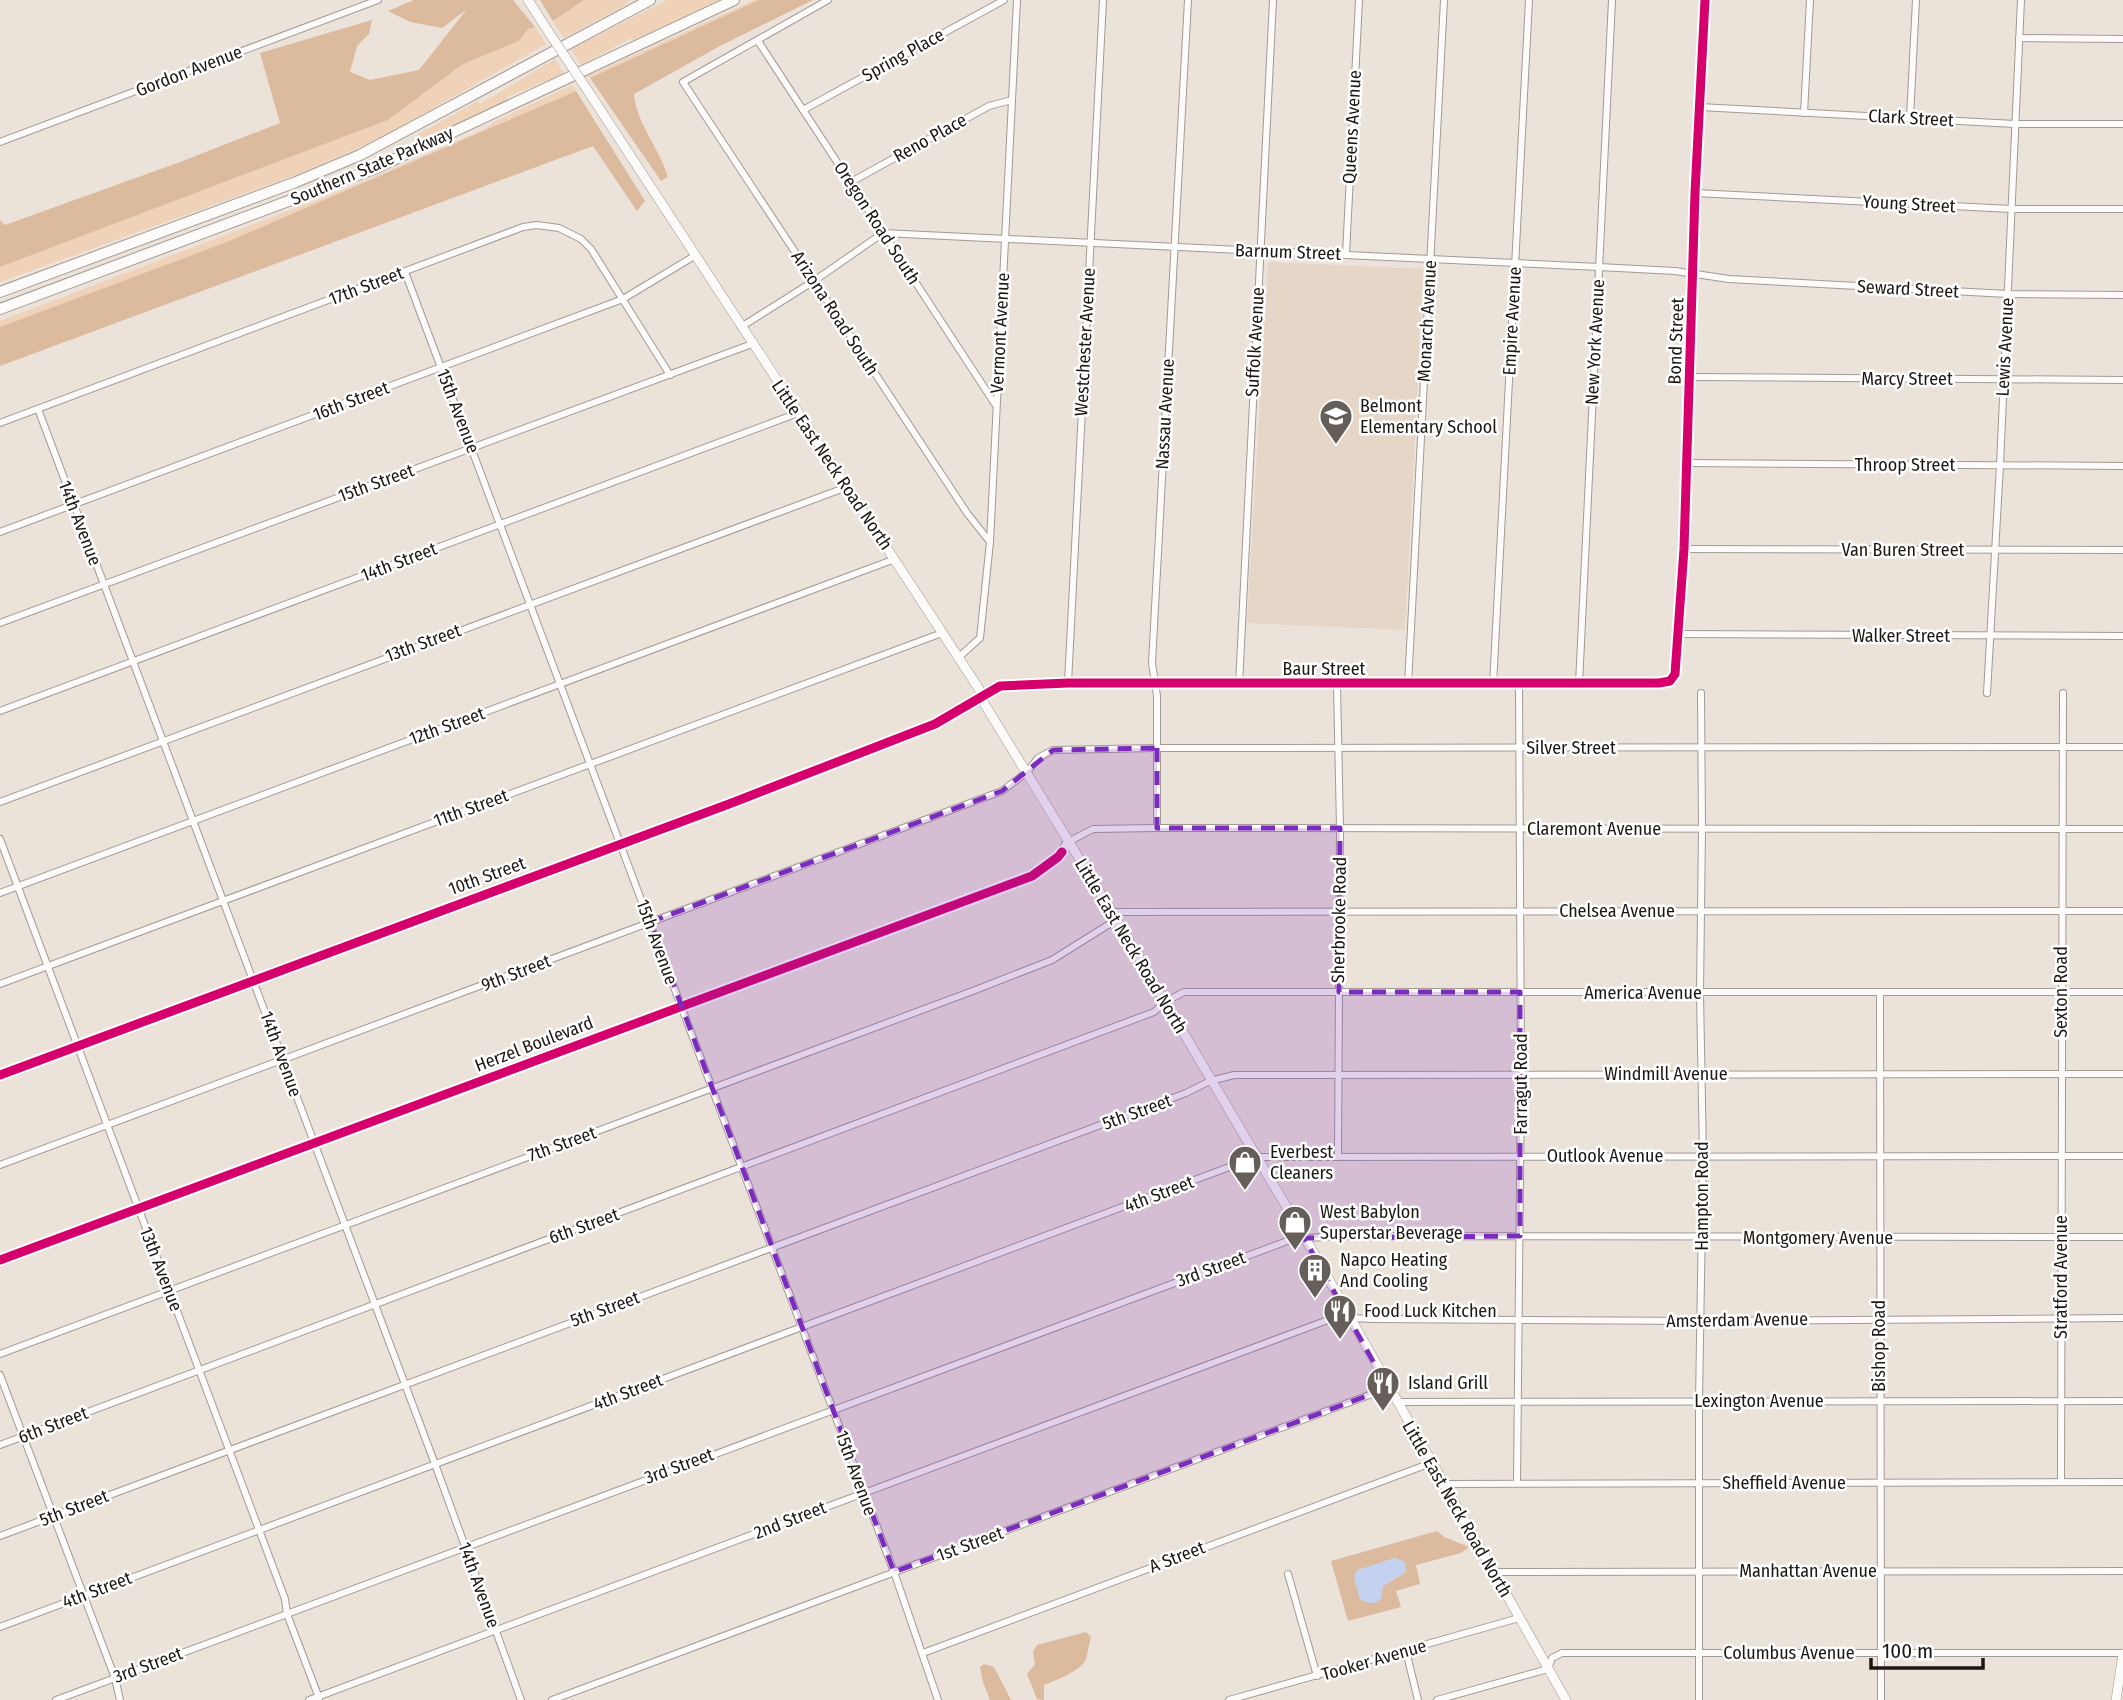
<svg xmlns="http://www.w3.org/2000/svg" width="2123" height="1700" viewBox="0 0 2123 1700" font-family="'Fira Sans Condensed',sans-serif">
<rect width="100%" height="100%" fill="#ebe2da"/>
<path fill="#e6d6c8" d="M1268 262 1424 269 1405 630 1247 623Z"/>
<g fill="#efd2b8">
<path d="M584 0H630L622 7 564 38 553 21Z"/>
<path d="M667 0H719L632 41 631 38 581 65 571 49Z"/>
<path d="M754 0H759L590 78 588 76Z"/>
<path d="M535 27 546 44 375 141 296 175 0 282V267L388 120 463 64 519 41 528 29Z"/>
<path d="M555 59 564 74 507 97 508 101 420 142 417 135 478 101 480 104Z"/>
<path d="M572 85 576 91 227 242 0 327V321L348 188 485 129 494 122Z"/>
</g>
<g fill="#dcba9d" fill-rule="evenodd">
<path d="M414 0H513L535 27 528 29 519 41 463 64 388 120 0 267V220L5 225 180 162 280 123 260 53 372 20 369 34 357 46 350 72 370 80 419 70 467 9 442 28 410 22 388 11Z"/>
<path d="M540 0H584L553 21Z"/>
<path d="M759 0H813L720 46 634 94C636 123 660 149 668 177L661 181 590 78Z"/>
<path d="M576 91 645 201 637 211 593 146 0 366V327L227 242Z"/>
<path d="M1437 1531 1444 1537 1469 1547 1461 1553 1416 1565 1420 1584 1396 1591 1401 1607 1348 1621 1331 1561ZM1395 1558 1404 1562 1406 1572 1383 1586 1381 1599 1357 1571Z"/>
<path d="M1086 1632 1091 1637C1089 1644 1088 1652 1086 1659 1083 1670 1054 1681 1044 1685V1700L1037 1699 1027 1674 1035 1664 1033 1652 1037 1645Z"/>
<path d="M984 1664 994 1667 1011 1700H990L983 1682 980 1667Z"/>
</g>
<path fill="#c4d2f0" d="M1395 1558 1405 1562 1406 1572 1383 1586 1381 1599C1374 1605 1368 1604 1360 1599L1354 1578 1357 1570Z"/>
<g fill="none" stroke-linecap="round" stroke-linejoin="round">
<defs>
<g id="minor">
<path d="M828 0 683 82 967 513 990 542"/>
<path d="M2019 38 2123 39"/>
<path d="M758 41 995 404"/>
<path d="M1699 107 2015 124H2123"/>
<path d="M803 110 1004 0"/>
<path d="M1804 113 1810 0"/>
<path d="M1910 118 1916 0"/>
<path d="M0 142 378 0"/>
<path d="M851 182 989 106 1012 100"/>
<path d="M1695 193 2011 209H2123"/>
<path d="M1346 254 1359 0"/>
<path d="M405 272 894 1572 938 1700"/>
<path d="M741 327 814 281 883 233 1599 267 1675 271 1729 279 2008 294 2123 295"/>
<path d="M1691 377 2123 380"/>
<path d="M38 409 435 1464 521 1700"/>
<path d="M0 423 523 227 537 225 559 228 581 239 591 249 670 375"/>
<path d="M1687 463 2123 466"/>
<path d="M0 532 623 299 696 255"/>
<path d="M1684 549 2123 550"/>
<path d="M0 623 752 344"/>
<path d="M1679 634 2123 636"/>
<path d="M959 657 980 638 990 542 1017 0"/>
<path d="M1068 683 1103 0"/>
<path d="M1579 684 1612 0"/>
<path d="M1239 685 1273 0"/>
<path d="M1337 685 1340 828 1338 1156"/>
<path d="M1408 685 1444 0"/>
<path d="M1493 685 1529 0"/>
<path d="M1987 693 2000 465 2021 0"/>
<path d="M0 711 798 413"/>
<path d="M0 802 847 487"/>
<path d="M1157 828V696L1152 663 1188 0"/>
<path d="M0 839 285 1599 287 1614 319 1698"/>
<path d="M1068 842 1093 829 1157 828 2123 829"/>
<path d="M0 893 895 559"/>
<path d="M1112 912 2123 911"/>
<path d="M0 984 942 633"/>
<path d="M1880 992 1881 1700"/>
<path d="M0 1075 729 804 935 724 1000 686 1068 683H1659L1670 681 1675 674 1684 549 1695 193 1705 0"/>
<path d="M0 1165 1002 791 1027 772 1038 758 1053 750 1157 748 2123 747"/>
<path d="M0 1354 978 989 1052 960 1116 920"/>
<path d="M0 1375 115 1678 120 1700"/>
<path d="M1397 1402 2123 1401"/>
<path d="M0 1445 1154 1012 1165 1002 1184 992H2123"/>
<path d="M2061 1481 2063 693"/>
<path d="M1517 1483 1521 1075 1519 684"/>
<path d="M1444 1484 2123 1482"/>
<path d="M0 1536 1186 1093 1210 1081 1234 1075 2123 1074"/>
<path d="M1493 1572 2123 1571"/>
<path d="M1288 1574 1317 1676"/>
<path d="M0 1627 1256 1157 2123 1156"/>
<path d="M1406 1651 1418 1700"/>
<path d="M923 1653 1431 1463"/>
<path d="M56 1700 1290 1240 1332 1236 2123 1237"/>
<path d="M309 1700 1336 1317 1371 1319 1700 1321 2123 1318"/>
<path d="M552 1700 1388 1388"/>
<path d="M1229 1700 1519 1618"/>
<path d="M1437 1700 1548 1669 1552 1658 1562 1653H2123"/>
<path d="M1699 1700V1401L1703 1156 1700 993 1702 829 1701 693"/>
</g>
<path id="tertiary" d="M0 1260 1032 876 1058 857 1068 842"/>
<g id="secondary">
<path d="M528 0 546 28"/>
<path d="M592 97 979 689 985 705 1112 912 1315 1255 1566 1700"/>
<path d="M2116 1700 2123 1654"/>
</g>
<g id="motorway">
<path d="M0 292 296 182 360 155 650 0"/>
<path d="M0 309 374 169 734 0"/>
</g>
</defs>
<use href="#minor" stroke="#a29b95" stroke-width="8"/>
<use href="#tertiary" stroke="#a29b95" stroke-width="10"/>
<use href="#secondary" stroke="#a29b95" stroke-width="10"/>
<use href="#motorway" stroke="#a29b95" stroke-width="12"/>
<use href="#minor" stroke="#fcfbf9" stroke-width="6"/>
<use href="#tertiary" stroke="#fcfbf9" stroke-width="8"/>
<use href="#secondary" stroke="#fcfbf9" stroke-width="9"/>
<use href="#motorway" stroke="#fcfbf9" stroke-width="10"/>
<defs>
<path id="secondary-bridge" d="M546 28 592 97"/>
</defs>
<use href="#secondary-bridge" stroke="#a29b95" stroke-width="10" stroke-linecap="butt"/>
<use href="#secondary-bridge" stroke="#fcfbf9" stroke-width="9"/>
<defs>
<g id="cycleway">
<path d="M0 1075 729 804 935 724 1000 686 1068 683H1659L1670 681 1675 674 1684 549 1695 193 1705 0"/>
<path d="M0 1260 1032 876 1058 857 1062 852"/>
</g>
</defs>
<use href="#cycleway" stroke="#fff" stroke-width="13"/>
<use href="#cycleway" stroke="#d6006c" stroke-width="9"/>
</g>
<path fill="#7b2cbf" fill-opacity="0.2" stroke="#7b2cbf" stroke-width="5" stroke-dasharray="14 9" stroke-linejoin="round" d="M1157 748V828H1340L1339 992H1520V1236L1304 1238 1388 1388 894 1572 650 922 1002 791 1053 750Z"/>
<defs>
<symbol id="school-pin" viewBox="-11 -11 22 30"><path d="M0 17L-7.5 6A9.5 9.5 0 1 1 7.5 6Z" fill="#655e59" stroke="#fff"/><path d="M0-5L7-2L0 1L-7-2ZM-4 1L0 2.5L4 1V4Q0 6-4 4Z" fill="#fff"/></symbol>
<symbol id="shop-pin" viewBox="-11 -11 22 30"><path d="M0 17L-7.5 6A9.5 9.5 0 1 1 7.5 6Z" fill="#655e59" stroke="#fff"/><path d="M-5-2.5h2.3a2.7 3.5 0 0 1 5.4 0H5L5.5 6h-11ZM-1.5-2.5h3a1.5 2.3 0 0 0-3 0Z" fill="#fff"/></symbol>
<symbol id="building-pin" viewBox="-11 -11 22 30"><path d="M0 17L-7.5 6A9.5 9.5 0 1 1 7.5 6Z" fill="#655e59" stroke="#fff"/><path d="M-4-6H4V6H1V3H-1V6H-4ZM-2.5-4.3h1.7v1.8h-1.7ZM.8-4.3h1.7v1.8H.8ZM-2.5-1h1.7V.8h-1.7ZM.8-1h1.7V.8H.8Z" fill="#fff"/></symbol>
<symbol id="restaurant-pin" viewBox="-11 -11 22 30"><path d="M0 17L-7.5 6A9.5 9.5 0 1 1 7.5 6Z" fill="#655e59" stroke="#fff"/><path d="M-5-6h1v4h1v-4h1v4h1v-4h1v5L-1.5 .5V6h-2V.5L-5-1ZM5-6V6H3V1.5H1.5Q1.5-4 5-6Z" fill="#fff"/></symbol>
</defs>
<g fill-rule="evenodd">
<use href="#school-pin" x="1317" y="397" width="38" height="52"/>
<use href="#shop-pin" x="1226" y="1143" width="38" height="52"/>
<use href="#shop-pin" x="1276" y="1203" width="38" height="52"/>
<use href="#building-pin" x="1296" y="1251" width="38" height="52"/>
<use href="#restaurant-pin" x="1321" y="1292" width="38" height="52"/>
<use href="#restaurant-pin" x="1364" y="1364" width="38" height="52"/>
</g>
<g text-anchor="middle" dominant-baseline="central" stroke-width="5" stroke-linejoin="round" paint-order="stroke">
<g font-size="18" fill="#1d1713" stroke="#fff">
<text transform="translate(903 55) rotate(-29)">Spring Place</text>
<text transform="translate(189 71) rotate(-21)">Gordon Avenue</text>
<text transform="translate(1911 118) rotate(3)">Clark Street</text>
<text transform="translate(1352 127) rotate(-87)">Queens Avenue</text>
<text transform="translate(930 138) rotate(-29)">Reno Place</text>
<text transform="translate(372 166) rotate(-23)">Southern State Parkway</text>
<text transform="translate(1909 204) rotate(3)">Young Street</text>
<text transform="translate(877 223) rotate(57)">Oregon Road South</text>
<text transform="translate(1288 252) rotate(2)">Barnum Street</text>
<text transform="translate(366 286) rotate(-21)">17th Street</text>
<text transform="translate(1908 289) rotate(3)">Seward Street</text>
<text transform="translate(835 313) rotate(57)">Arizona Road South</text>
<text transform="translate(1427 321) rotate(-87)">Monarch Avenue</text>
<text transform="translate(1512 321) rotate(-87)">Empire Avenue</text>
<text transform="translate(1000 333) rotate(-87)">Vermont Avenue</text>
<text transform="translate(1676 341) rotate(-88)">Bond Street</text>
<text transform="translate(1085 342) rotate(-87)">Westchester Avenue</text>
<text transform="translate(1255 342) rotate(-87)">Suffolk Avenue</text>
<text transform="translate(1595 342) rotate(-87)">New York Avenue</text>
<text transform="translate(2005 347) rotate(-87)">Lewis Avenue</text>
<text x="1907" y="379">Marcy Street</text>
<text transform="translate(351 401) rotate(-21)">16th Street</text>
<text transform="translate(458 411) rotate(69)">15th Avenue</text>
<text transform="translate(1165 414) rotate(-87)">Nassau Avenue</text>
<text transform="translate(832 465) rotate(56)">Little East Neck Road North</text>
<text x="1905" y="465">Throop Street</text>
<text transform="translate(376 483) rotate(-20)">15th Street</text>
<text transform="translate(80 523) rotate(69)">14th Avenue</text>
<text x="1903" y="550">Van Buren Street</text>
<text transform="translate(399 562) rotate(-21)">14th Street</text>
<text x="1901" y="636">Walker Street</text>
<text transform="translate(423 643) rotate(-20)">13th Street</text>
<text x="1324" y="669">Baur Street</text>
<text transform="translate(447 726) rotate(-20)">12th Street</text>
<text x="1571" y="748">Silver Street</text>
<text transform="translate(471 808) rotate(-20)">11th Street</text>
<text x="1594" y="829">Claremont Avenue</text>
<text transform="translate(487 876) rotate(-20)">10th Street</text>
<text x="1617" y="911">Chelsea Avenue</text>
<text transform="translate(1339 920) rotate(-89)">Sherbrooke Road</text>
<text transform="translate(657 942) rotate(70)">15th Avenue</text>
<text transform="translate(1131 946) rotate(59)">Little East Neck Road North</text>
<text transform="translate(516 973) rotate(-21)">9th Street</text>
<text transform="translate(2061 992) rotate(-90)">Sexton Road</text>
<text x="1643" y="993">America Avenue</text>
<text transform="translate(534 1044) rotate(-21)">Herzel Boulevard</text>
<text transform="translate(281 1054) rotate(70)">14th Avenue</text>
<text x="1666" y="1074">Windmill Avenue</text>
<text transform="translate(1521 1084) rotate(-90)">Farragut Road</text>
<text transform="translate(1137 1112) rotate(-20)">5th Street</text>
<text transform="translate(562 1144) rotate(-20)">7th Street</text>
<text x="1605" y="1156">Outlook Avenue</text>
<text transform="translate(1159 1194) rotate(-21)">4th Street</text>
<text transform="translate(1702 1196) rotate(-90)">Hampton Road</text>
<text transform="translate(584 1226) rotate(-20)">6th Street</text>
<text x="1818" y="1238">Montgomery Avenue</text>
<text transform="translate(161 1269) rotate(69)">13th Avenue</text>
<text transform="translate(1211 1269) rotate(-20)">3rd Street</text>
<text transform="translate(2061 1277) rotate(-90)">Stratford Avenue</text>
<text transform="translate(605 1309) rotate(-20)">5th Street</text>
<text transform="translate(1737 1320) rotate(-1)">Amsterdam Avenue</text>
<text transform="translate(1879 1346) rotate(-90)">Bishop Road</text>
<text transform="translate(628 1392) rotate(-21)">4th Street</text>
<text x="1759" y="1401">Lexington Avenue</text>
<text transform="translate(53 1425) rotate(-21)">6th Street</text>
<text transform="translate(679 1466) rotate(-20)">3rd Street</text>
<text transform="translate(856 1473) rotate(70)">15th Avenue</text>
<text x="1784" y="1483">Sheffield Avenue</text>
<text transform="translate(74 1508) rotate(-21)">5th Street</text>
<text transform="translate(1457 1509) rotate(60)">Little East Neck Road North</text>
<text transform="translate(790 1520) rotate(-21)">2nd Street</text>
<text transform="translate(970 1544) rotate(-20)">1st Street</text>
<text transform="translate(1177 1557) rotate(-21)">A Street</text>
<text x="1808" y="1571">Manhattan Avenue</text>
<text transform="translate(479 1585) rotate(70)">14th Avenue</text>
<text transform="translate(97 1590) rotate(-21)">4th Street</text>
<text x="1789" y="1653">Columbus Avenue</text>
<text transform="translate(1374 1660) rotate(-16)">Tooker Avenue</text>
<text transform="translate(148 1665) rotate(-20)">3rd Street</text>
</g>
<g font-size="18" fill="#1d1713" stroke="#fff" text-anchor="start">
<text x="1360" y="406">Belmont<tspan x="1360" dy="21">Elementary School</tspan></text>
<text x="1270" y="1152">Everbest<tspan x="1270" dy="21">Cleaners</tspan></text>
<text x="1320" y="1212">West Babylon<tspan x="1320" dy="21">Superstar Beverage</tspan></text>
<text x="1340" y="1260">Napco Heating<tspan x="1340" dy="21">And Cooling</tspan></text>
<text x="1364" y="1311">Food Luck Kitchen</text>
<text x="1408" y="1383">Island Grill</text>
</g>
</g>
<path d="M1871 1658v10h112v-10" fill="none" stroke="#1d1713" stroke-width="3.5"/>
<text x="1882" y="1658" font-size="21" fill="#1d1713" stroke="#ffffff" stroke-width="5" paint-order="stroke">100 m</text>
</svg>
